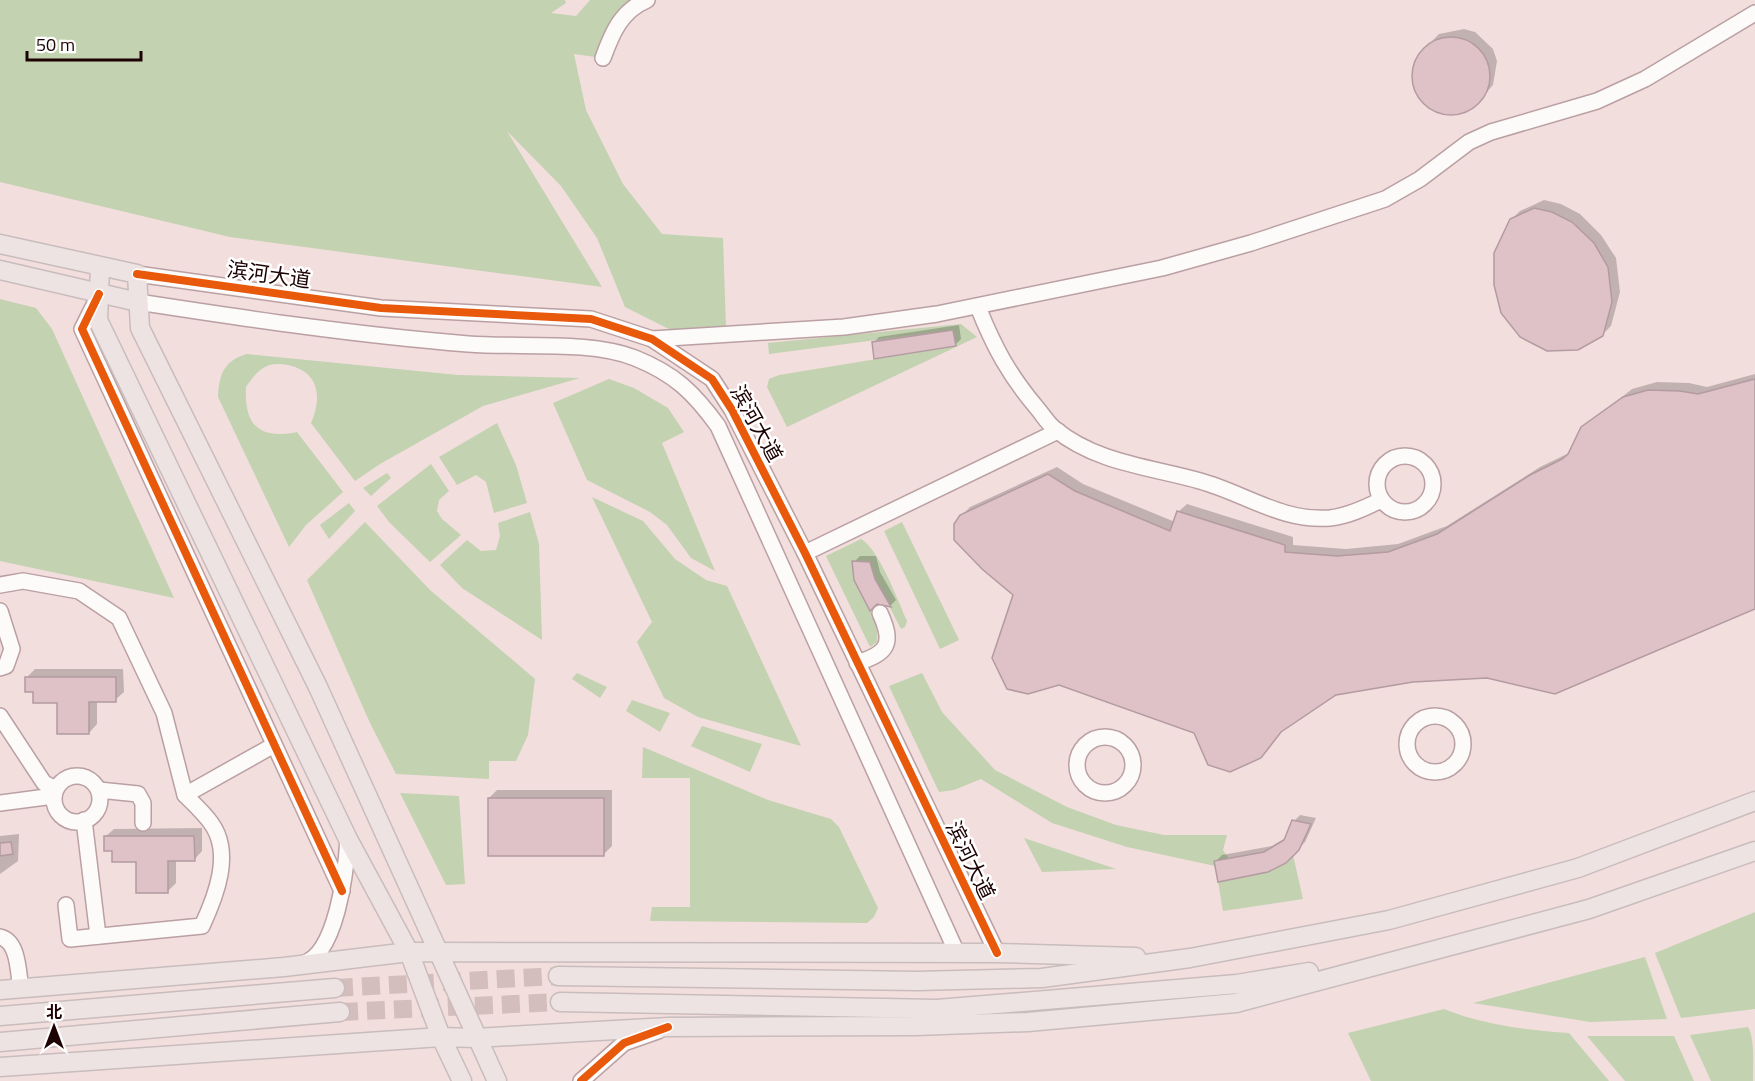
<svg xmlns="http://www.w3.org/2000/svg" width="1755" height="1081" viewBox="0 0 1755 1081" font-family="'Titillium Web','Noto Sans SC',sans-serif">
<rect width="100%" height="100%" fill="#f3dede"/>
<g fill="#c3d2b0">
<path d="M0 0H565L566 3 551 13 576 16 590 0H630L636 5 603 58 574 54 586 110 623 184 662 234 723 238 726 328 671 330 625 307 597 238 561 186 507 131 602 287 230 237 0 182Z"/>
<path d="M0 299 36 308 52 329 174 598 0 561Z"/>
<path d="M961 324 977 337 787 427 767 387 769 379 779 375 956 346 953 330 769 354 768 343Z"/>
<path d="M247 354 458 375 580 378 483 406 380 464 355 481 311 423C322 398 320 372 288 365 281 364 273 363 265 367 257 371 251 380 246 387 244 425 259 440 297 432L343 492 306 525 289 547 218 397C219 375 224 360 247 354Z"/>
<path d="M609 379 634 388 668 408 684 432 662 443 715 571 691 558 667 525 650 512 587 480 553 403Z"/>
<path d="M497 423 516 465 527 503 494 513 486 482 476 475 457 485 439 457Z"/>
<path d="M431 464 449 491 439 500 437 511 442 519 461 535 430 562 389 522 377 506Z"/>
<path d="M387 473 391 478 371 496 363 488Z"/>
<path d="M592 497 643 521 675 559 706 580 727 586 801 746 698 717 664 698 637 642 652 622Z"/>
<path d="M349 503 355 511 329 539 320 525Z"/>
<path d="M530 512 539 544 542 640 462 588 440 565 467 540 481 551 496 550 500 536 498 523Z"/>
<path d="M365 522 430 590 535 679 528 735 516 761H489V779L396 774 370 723 307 580Z"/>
<path d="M902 522 959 640 940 649 884 531Z"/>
<path d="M861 539C879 549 898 601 907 621L905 627 901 629 875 579 870 562H852C853 591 881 614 877 642L870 647 826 556Z"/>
<path d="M577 673 607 687 600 698 572 679Z"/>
<path d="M922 673 942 712 995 770 1067 807 1116 825 1164 835H1227L1223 850 1229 859 1213 861 1215 866 1127 847 1052 823 981 779 954 790 939 792 889 686Z"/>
<path d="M632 700 670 713 660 732 626 711Z"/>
<path d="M702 726 762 744 750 772 691 746Z"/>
<path d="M643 747 768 800 831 819 839 827 878 908 874 917 867 923 650 921 652 907H690V778H642Z"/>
<path d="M400 793 459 796 465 884 446 885Z"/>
<path d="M1024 838 1116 869 1042 872Z"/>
<path d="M1293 855 1303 899 1223 911 1218 882 1268 872Z"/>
<path d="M1755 912V1009L1681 1018 1655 953Z"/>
<path d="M1645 957 1667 1019 1590 1022 1473 1003Z"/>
<path d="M1444 1009C1483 1025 1526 1030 1569 1033L1609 1081H1371L1348 1033Z"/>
<path d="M1748 1027C1755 1039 1753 1065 1753 1081H1711L1690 1035Z"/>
<path d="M1587 1036H1674L1694 1081H1625Z"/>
</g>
<g fill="#0003">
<path d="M1464 29 1475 32 1493 49 1497 61 1493 85 1476 104 1465 111 1440 112 1420 98 1414 87 1415 62 1421 52 1439 34Z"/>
<path d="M1544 200 1561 204 1580 214 1601 235 1616 258 1620 292 1611 326 1602 335 1511 220 1520 211Z"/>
<path d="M959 325 961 339 955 345 873 343 879 337Z"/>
<path d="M1755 374V607L1488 676 1413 680 1336 693 1285 727 1261 757 1195 732 1015 595 961 516 970 507 1057 467 1083 484 1175 522 1178 512 1187 504 1293 537V545L1346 549 1398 544 1447 526 1540 467 1571 452 1583 428 1632 389 1657 382 1689 383 1707 387Z"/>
<path d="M860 556H876L880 572 896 600 890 606 854 562Z"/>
<path d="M35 669H123L124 692 115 700H97V724L89 733 59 701 35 691 26 678Z"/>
<path d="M497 790H612V846L604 854 489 798Z"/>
<path d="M1300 815 1316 818 1305 842 1298 849 1216 861 1222 855 1272 846 1287 837 1294 821Z"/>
<path d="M202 828V851L194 860H176V883L167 892 137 860 114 850 105 837 114 829Z"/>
<path d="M19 834 18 861 0 874V836Z"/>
</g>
<g fill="#dfc1c8" stroke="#b39ba1" stroke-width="1.5">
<circle cx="1451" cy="76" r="39"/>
<path d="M1534 208 1552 212 1572 222 1594 243 1608 267 1612 302 1603 336 1578 350 1547 351 1520 337 1501 313 1494 285V253L1510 219Z"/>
<path d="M953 330 956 346 874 359 872 342Z"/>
<path d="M1755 379V609L1555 694 1487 678 1413 682 1336 695 1281 732 1261 758 1230 772 1208 765 1194 733 1059 685 1028 694 1007 689 992 658 1013 595 982 569 954 540V524L960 515 1048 474 1075 491 1170 531 1177 511 1285 545V552L1337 556 1388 552 1437 534 1530 475 1562 459 1568 454 1581 427 1623 397 1648 390 1680 391 1698 394Z"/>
<path d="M852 561 870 562 875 579 891 607 877 604 870 611 854 580Z"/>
<path d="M25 677H116V702H89V734H57V703H33V692H25Z"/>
<rect x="488" y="798" width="116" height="58"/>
<path d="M1292 820 1311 824 1299 850 1286 863 1268 872 1218 882 1214 861 1264 852 1284 840Z"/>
<path d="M104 836H194L195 861H168V893H136V862H112V851H104Z"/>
<path d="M11 842 13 854 0 856V843Z"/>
</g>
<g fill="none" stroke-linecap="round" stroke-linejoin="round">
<g stroke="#d3bdbd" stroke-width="18" stroke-dasharray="18 9" stroke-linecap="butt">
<path d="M335 988 558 976"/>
<path d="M340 1012 560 1002"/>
</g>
<defs>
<g id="minor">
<path d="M603 58C612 33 621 11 647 0"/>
<path d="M137 274 381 308 591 319 652 339 712 379 732 410 805 553 997 953"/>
<path d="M98 297 82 329 342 891"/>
<path d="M138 302C248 319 357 335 468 344 518 348 590 340 635 358 675 374 694 393 718 426L957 953"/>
<path d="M978 307C994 347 1009 375 1037 408 1043 415 1048 424 1055 429 1096 463 1151 467 1200 481 1244 493 1282 522 1330 518 1348 516 1365 508 1381 500"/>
<path d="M652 339 844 327 937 314 1162 268 1251 243 1385 199 1420 179 1469 142 1491 132 1597 101 1645 79 1755 13"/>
<circle cx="1405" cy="484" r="28"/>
<path d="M805 553 1058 431"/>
<path d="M0 585 23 581 79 591 119 618 164 713 185 795 274 745"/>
<path d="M0 611 12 649 6 666 0 668"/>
<path d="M857 663C888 653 894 644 880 613"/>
<path d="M0 716 44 783 56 789"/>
<circle cx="1435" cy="744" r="28"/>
<circle cx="1105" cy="765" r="28"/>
<circle cx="77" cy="799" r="23"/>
<path d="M99 790 138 794 143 803V823"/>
<path d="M0 803 54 796"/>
<path d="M84 820 98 936"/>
<path d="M66 905 70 939 202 926C216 896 233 853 211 823 204 813 194 804 185 795"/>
<path d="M0 937C19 941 18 973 21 989"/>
<path d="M301 964C337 957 346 869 348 839"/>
<path d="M581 1081 624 1043 658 1031"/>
</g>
<g id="major">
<path d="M0 244 137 274 140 328 318 687 497 1081"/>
<path d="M100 267 98 320 348 839 409 952 441 1037 462 1081"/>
<path d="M0 270 138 302"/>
<path d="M558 976 917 981 1042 978 1190 958 1389 920 1578 868 1755 801"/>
<path d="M0 990 284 967 409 952 997 953 1136 957"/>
<path d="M560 1002 937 1009 1237 984 1309 972"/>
<path d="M0 1016 335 988"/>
<path d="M0 1042 340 1012"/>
<path d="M0 1067 441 1037 475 1038 668 1027 915 1026 1028 1022 1236 1003 1589 909 1755 851"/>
</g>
</defs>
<use href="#minor" stroke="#baa0a2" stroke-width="18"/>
<use href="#major" stroke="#c9bcbc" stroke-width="21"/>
<use href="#minor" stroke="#fdfafa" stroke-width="15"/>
<use href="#major" stroke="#eee3e3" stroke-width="18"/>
<defs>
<g id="cycleway">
<path d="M137 274 381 308 591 319 652 339 712 379 732 410 805 553 997 953"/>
<path d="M99 294 82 329 342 891"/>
<path d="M581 1081 624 1043 668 1027"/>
</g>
</defs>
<use href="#cycleway" stroke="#fff" stroke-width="11"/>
<use href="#cycleway" stroke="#e8590c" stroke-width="8"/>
</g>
<g text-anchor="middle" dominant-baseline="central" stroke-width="5" stroke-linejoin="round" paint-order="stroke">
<g font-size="21" fill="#1d0204" stroke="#fff">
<text transform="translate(269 274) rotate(8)">滨河大道</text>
<text transform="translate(757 423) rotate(61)">滨河大道</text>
<text transform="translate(971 860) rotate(64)">滨河大道</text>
</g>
</g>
<g transform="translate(54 1027)" stroke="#ffffff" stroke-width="4.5" paint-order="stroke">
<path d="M0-4.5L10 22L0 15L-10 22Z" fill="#1d0204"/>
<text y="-9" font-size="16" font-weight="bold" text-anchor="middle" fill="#1d0204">北</text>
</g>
<path d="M27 51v9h114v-9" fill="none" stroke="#1d0204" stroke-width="3"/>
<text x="36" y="51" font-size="18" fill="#1d0204" stroke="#ffffff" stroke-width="4.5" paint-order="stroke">50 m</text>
</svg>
